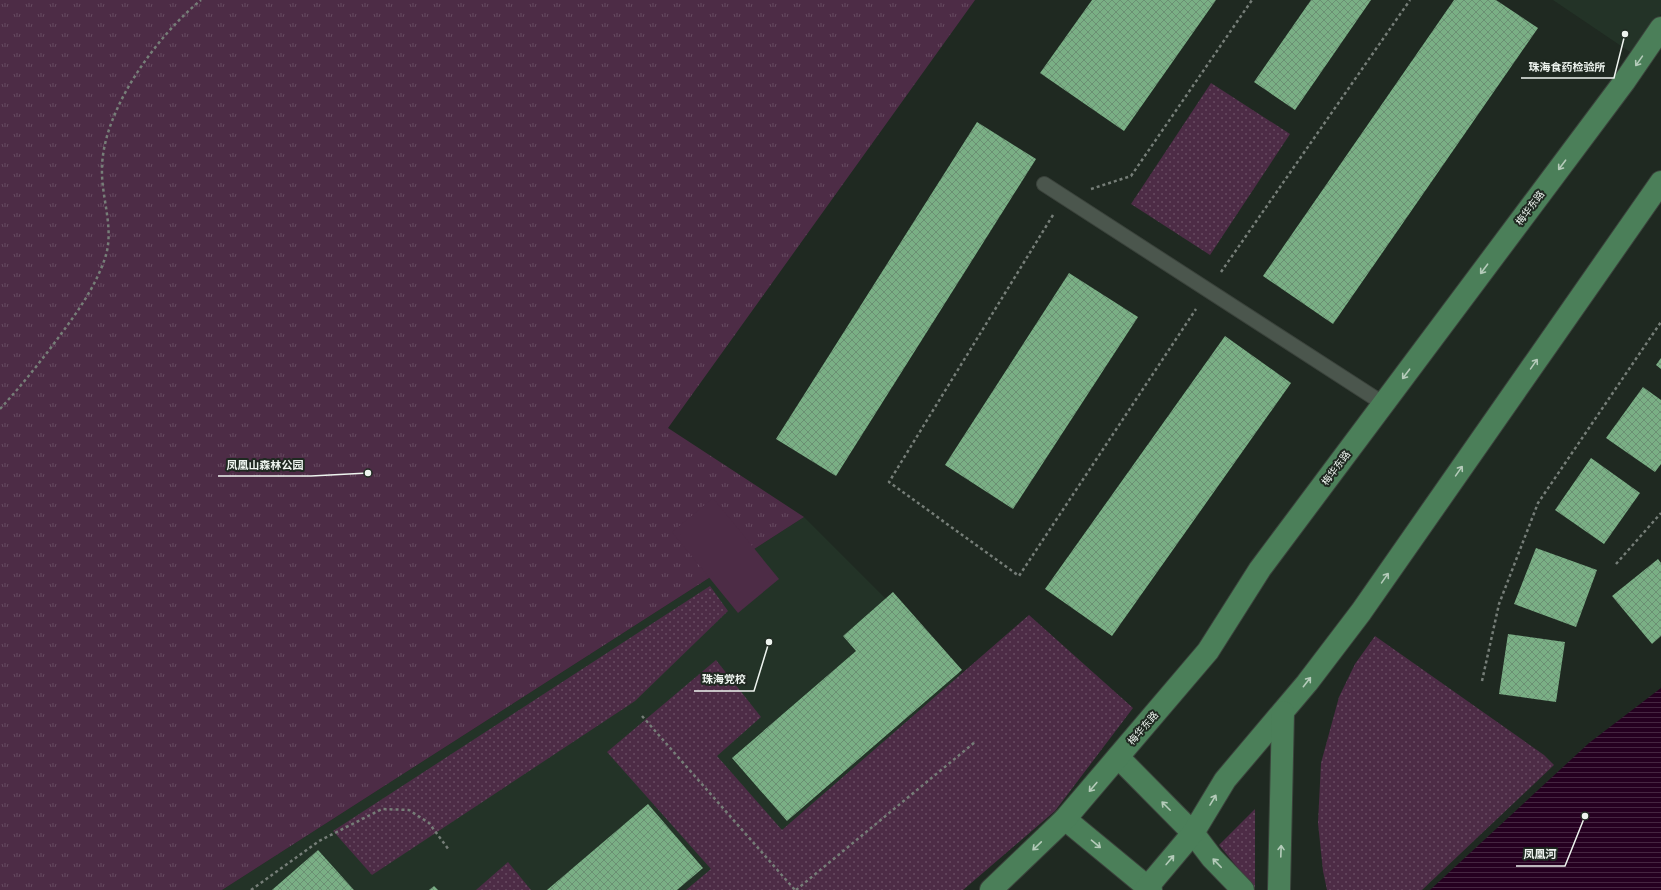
<svg xmlns="http://www.w3.org/2000/svg" width="1661" height="890" viewBox="0 0 1661 890" font-family="Arial,'Noto Sans SC',sans-serif">
<defs>
<pattern id="grass-dots" width="8" height="8" patternUnits="userSpaceOnUse"><rect width="8" height="8" fill="#4d2c46"/><path d="M2 2h.1M6 6h.1" fill="none" stroke="#674b61" stroke-width="1.8" stroke-linecap="round"/></pattern>
<pattern id="park-tufts" width="24" height="20" patternUnits="userSpaceOnUse"><rect width="24" height="20" fill="#4d2c46"/><path d="M3 7l-1-3M5 7V3M7 7l1-3M15 17l-1-3M17 17v-4M19 17l1-3" fill="none" stroke="#674b61"/></pattern>
<pattern id="water-rules" width="6" height="5" patternUnits="userSpaceOnUse"><rect width="6" height="5" fill="#250020"/><path d="M0 2.5h6" fill="none" stroke="#452641"/></pattern>
<pattern id="building-cross-hatch" width="8" height="8" patternUnits="userSpaceOnUse"><rect width="8" height="8" fill="#7aaf85"/><path d="M0 0l8 8M0 8l8-8" fill="none" stroke="#6b9073"/></pattern>
</defs>
<rect width="100%" height="100%" fill="#1f2921"/>
<g fill="#233327">
<path d="M1553 0H1661V14L1633 54Z"/>
<path d="M804 517 1054 767 901 890H222Z"/>
</g>
<g fill="url(#grass-dots)">
<path d="M1211 83 1290 134 1210 255 1131 204Z"/>
<path d="M710 586 728 611 635 701 372 875 333 831Z"/>
<path d="M1029 615 1133 708 1055 811 963 890H686L711 869 607 752 716 660 761 717 717 756 782 830Z"/>
<path d="M1375 636 1544 755 1554 765 1422 890H1327L1323 871 1318 823 1321 763 1339 697 1355 664Z"/>
<path d="M1255 809V889L1219 845Z"/>
<path d="M508 862 531 890H476Z"/>
</g>
<path fill="url(#park-tufts)" d="M0 0H975L668 428 804 517 222 890H0Z"/>
<path fill="#4d2c46" d="M713 498 779 579 738 613 672 532Z"/>
<path fill="url(#water-rules)" d="M1661 688V890H1430L1589 743Z"/>
<g fill="url(#building-cross-hatch)">
<path d="M1092 0H1216L1124 131 1040 73Z"/>
<path d="M1311 0H1371L1295 110 1254 82Z"/>
<path d="M1454 0H1496L1538 28 1333 324 1263 276Z"/>
<path d="M977 122 1036 159 836 476 776 439Z"/>
<path d="M1069 273 1138 317 1013 509 945 465Z"/>
<path d="M1225 336 1291 383 1112 636 1045 589Z"/>
<path d="M1661 358V369L1656 365Z"/>
<path d="M1643 387 1661 400V464L1655 472 1606 438Z"/>
<path d="M1591 458 1640 493 1604 544 1555 510Z"/>
<path d="M1536 548 1597 570 1576 627 1514 604Z"/>
<path d="M1658 559 1661 563V636L1652 644 1612 596Z"/>
<path d="M893 592 962 670 787 821 732 758 856 651 843 636Z"/>
<path d="M1508 634 1565 642 1556 702 1499 694Z"/>
<path d="M648 804 703 868 677 890H547Z"/>
<path d="M318 850 354 890H272Z"/>
<path d="M434 886 438 890H429Z"/>
</g>
<g fill="none" stroke-linecap="round" stroke-linejoin="round">
<defs>
<path id="lane" d="M1044 184 1384 404"/>
<g id="primary">
<path d="M1118 757 1193 833 1212 858 1243 890"/>
<path d="M1065 819 1151 890"/>
<path d="M991 890 1065 819 1208 651 1260 569 1624 82 1661 28"/>
<path d="M1145 890 1193 833 1225 780 1307 683 1361 612 1661 182"/>
<path d="M1279 890 1283 712"/>
</g>
</defs>
<use href="#lane" stroke="#3b433c" stroke-width="16"/>
<use href="#primary" stroke="#3b433c" stroke-width="24"/>
<g stroke="#767e78" stroke-width="2.5" stroke-dasharray="3 3" stroke-linecap="butt">
<path d="M1091 189 1131 176 1252 0"/>
<path d="M1053 215 889 482 1019 576 1196 309"/>
<path d="M1221 272 1410 0"/>
<path d="M0 409C22 385 42 360 61 334 79 310 97 284 106 255 114 226 101 197 102 168 103 109 157 36 201 0"/>
<path d="M1616 564 1661 513"/>
<path d="M1482 681 1499 604 1538 503 1661 322"/>
<path d="M642 716 795 890"/>
<path d="M251 890 319 841 382 809 409 810 429 823 449 850"/>
<path d="M796 890 975 742"/>
</g>
<use href="#lane" stroke="#4b564d" stroke-width="14"/>
<use href="#primary" stroke="#4b7f59" stroke-width="22"/>
</g>
<defs><path id="oneway-shaft" d="M-6 0H5M1.5-3L5.5 0L1.5 3" fill="none" stroke-width="1.6" stroke-linecap="round" stroke-linejoin="round"/></defs>
<g stroke="#b5cbba">
<use href="#oneway-shaft" transform="translate(1639 61) rotate(125)"/>
<use href="#oneway-shaft" transform="translate(1562 165) rotate(127)"/>
<use href="#oneway-shaft" transform="translate(1484 269) rotate(127)"/>
<use href="#oneway-shaft" transform="translate(1534 364) rotate(-55)"/>
<use href="#oneway-shaft" transform="translate(1406 374) rotate(127)"/>
<use href="#oneway-shaft" transform="translate(1459 471) rotate(-55)"/>
<use href="#oneway-shaft" transform="translate(1385 578) rotate(-55)"/>
<use href="#oneway-shaft" transform="translate(1307 682) rotate(-52)"/>
<use href="#oneway-shaft" transform="translate(1093 787) rotate(130)"/>
<use href="#oneway-shaft" transform="translate(1213 800) rotate(-59)"/>
<use href="#oneway-shaft" transform="translate(1166 806) rotate(-135)"/>
<use href="#oneway-shaft" transform="translate(1096 844) rotate(40)"/>
<use href="#oneway-shaft" transform="translate(1037 846) rotate(136)"/>
<use href="#oneway-shaft" transform="translate(1281 851) rotate(-88)"/>
<use href="#oneway-shaft" transform="translate(1170 860) rotate(-50)"/>
<use href="#oneway-shaft" transform="translate(1217 863) rotate(-134)"/>
</g>
<g text-anchor="middle" dominant-baseline="central" stroke-width="4" stroke-linejoin="round" paint-order="stroke">
<g font-size="10" fill="#eef4ef" stroke="#1f2921">
<text transform="translate(1530 208) rotate(-53)">梅华东路</text>
<text transform="translate(1336 468) rotate(-53)">梅华东路</text>
<text transform="translate(1143 728) rotate(-49)">梅华东路</text>
</g>
</g>
<path fill="none" stroke="#eef4ef" stroke-width="1.5" d="M1625 34L1614 78H1521M368 473L311 476H218M769 642L754 691H694M1585 816L1565 866H1516"/>
<g fill="#eef4ef" stroke="#1f2921" stroke-width="1.5">
<circle cx="1625" cy="34" r="4"/>
<circle cx="368" cy="473" r="4"/>
<circle cx="769" cy="642" r="4"/>
<circle cx="1585" cy="816" r="4"/>
</g>
<g font-size="11" text-anchor="middle" font-weight="bold" fill="#eef4ef" stroke="#1f2921" stroke-width="4" stroke-linejoin="round" paint-order="stroke">
<text x="1567" y="71">珠海食药检验所</text>
<text x="265" y="469">凤凰山森林公园</text>
<text x="724" y="683">珠海党校</text>
<text x="1540" y="858">凤凰河</text>
</g>
</svg>
